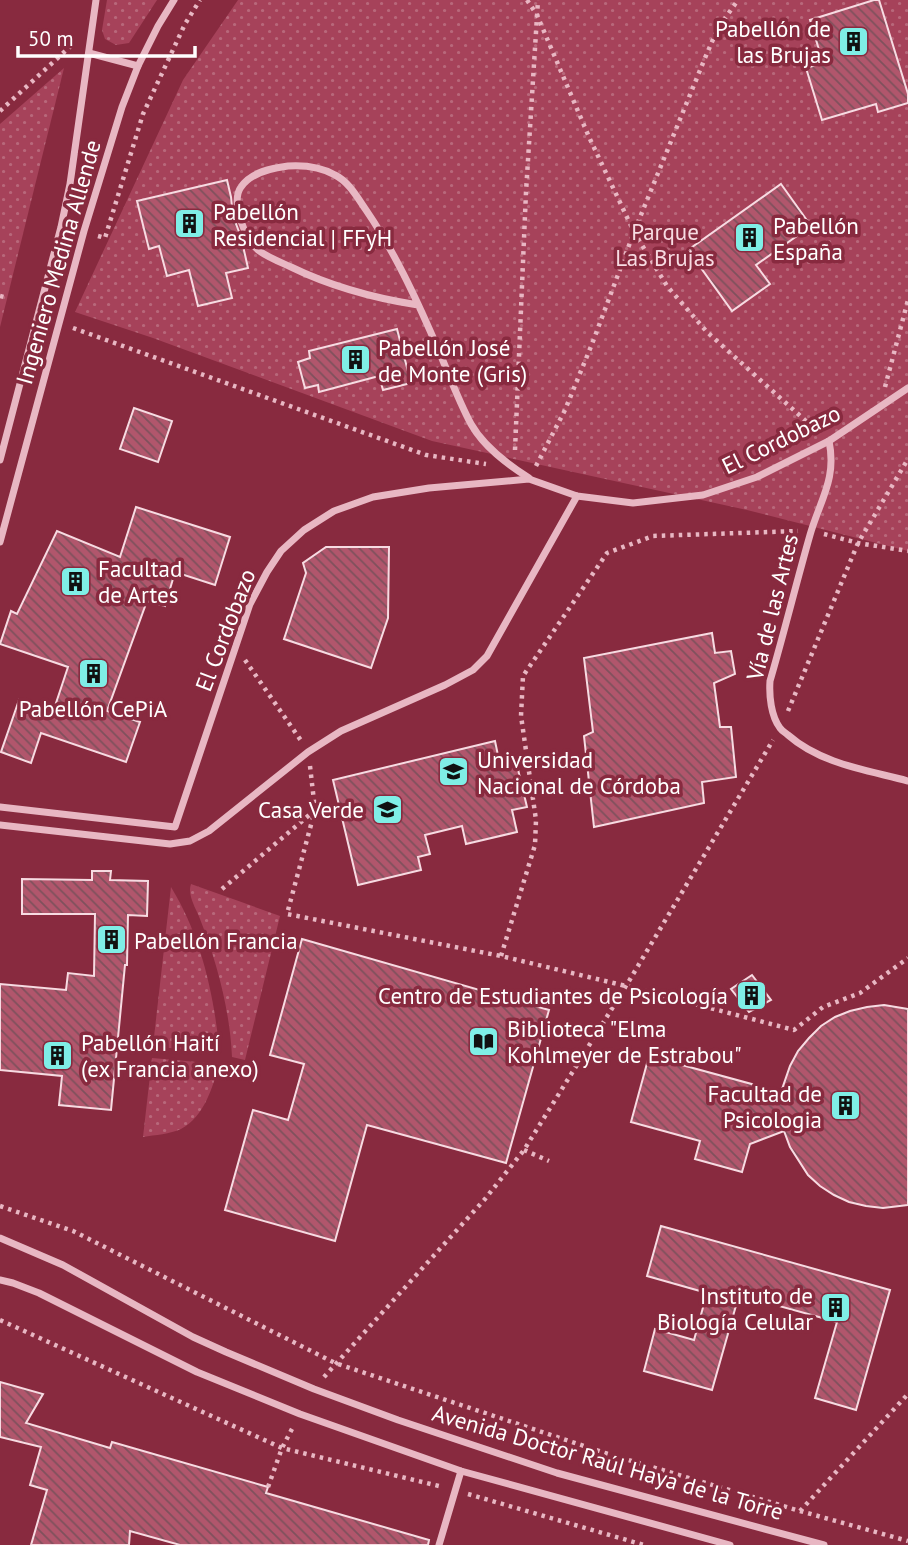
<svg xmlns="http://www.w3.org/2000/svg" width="908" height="1545" viewBox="0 0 908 1545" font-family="'PT Sans',sans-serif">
<defs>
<pattern id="grass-dots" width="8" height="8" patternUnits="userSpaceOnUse" patternTransform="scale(1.75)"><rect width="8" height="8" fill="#a6425a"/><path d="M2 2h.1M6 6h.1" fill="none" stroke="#b8687b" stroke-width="1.8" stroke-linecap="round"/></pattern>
<pattern id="building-back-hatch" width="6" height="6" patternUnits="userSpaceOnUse" patternTransform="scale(1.75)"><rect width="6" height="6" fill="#b1566c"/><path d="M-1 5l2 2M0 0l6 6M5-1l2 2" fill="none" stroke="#7e515c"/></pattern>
</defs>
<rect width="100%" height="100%" fill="#882a3f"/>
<g fill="url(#grass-dots)">
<path d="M107 0H157L129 43 116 45 105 39 102 30Z"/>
<path d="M238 0H908V551L747 510 432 441 153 338 75 312 183 80Z"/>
<path d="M64 68 0 327V124Z"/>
<path d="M191 884 280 916 245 1060 232 1057C230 1011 217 962 200 919 196 908 187 895 191 884Z"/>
<path d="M171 887C202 938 214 996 220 1054L153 1046Z"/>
<path d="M152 1058 219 1064C213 1087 204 1117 181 1129 170 1134 155 1135 143 1137Z"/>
</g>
<g fill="url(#building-back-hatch)" stroke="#f7dbe2" stroke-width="2">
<path d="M874 0H879L908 94V103L878 112 876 104 822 120 806 68 823 63 810 20Z"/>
<path d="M227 180 231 197 233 216 241 237 248 268 226 273 232 298 198 306 189 270 167 276 159 246 149 249 137 201Z"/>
<path d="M781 184 811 226 756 265 770 284 732 311 688 250Z"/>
<path d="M397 329 411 383 383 390 379 376 319 392 318 385 305 388 298 362 310 358 309 351Z"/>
<path d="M134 408 172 421 158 462 120 449Z"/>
<path d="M136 507 230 537 215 585 175 572 165 606 147 601 107 711 140 722 126 762 41 733 31 763 1 752 19 700 53 712 68 667 0 644 11 611 17 614 57 531 120 557Z"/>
<path d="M326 547H389L388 618 371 668 284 639 306 573 303 563Z"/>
<path d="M712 633 715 653 731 651 735 674 714 683 720 727H731L736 777 702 782 704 803 594 827 584 736 593 732 584 658Z"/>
<path d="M495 741 500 765 516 761 527 807 512 810 517 832 466 844 462 826 425 835 430 854 418 857 421 870 358 885 333 780Z"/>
<path d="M92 871H111L110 880 148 881 147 916 128 915 127 965H125L111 1110 59 1105 62 1076 0 1070V984L66 990 68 973 94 976 95 914H22V879L92 880Z"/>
<path d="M302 939 549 1010 506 1163 367 1125 335 1241 225 1210 253 1110 288 1120 304 1064 270 1055Z"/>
<path d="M752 975 771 1000 749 1012 731 989Z"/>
<path d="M884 1005 908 1009V1205L883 1208 866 1206 849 1202 834 1195 820 1186 808 1175 790 1147 784 1131 750 1144 742 1172 695 1159 700 1141 631 1122 649 1056 781 1092 790 1066 798 1051 809 1038 821 1026 835 1017 850 1011 867 1007Z"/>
<path d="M661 1226 890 1290 856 1410 815 1398 837 1322 739 1295 712 1390 644 1371 655 1329 694 1340 707 1293 647 1276Z"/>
<path d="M0 1382 43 1394 26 1423 110 1448 112 1442 268 1487 266 1493 429 1540 428 1545H180L130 1531 129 1545H31L47 1490 30 1485 41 1447 0 1437Z"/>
</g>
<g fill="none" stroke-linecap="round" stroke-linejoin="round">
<g stroke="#e8b7c3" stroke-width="4.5" stroke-dasharray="3.5 5" stroke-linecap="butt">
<path d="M527 0 537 15 589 137 634 232 667 286 707 332 817 431"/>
<path d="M0 111 74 43"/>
<path d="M98 236 105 238 143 114 185 24 200 0"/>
<path d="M0 296 7 298"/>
<path d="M73 328 426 455 486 464"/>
<path d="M885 387 908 300"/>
<path d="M515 450 526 192 538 0"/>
<path d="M536 466 565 410 592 344 634 232 705 58 718 28 738 0"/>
<path d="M824 534 858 543 908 551"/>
<path d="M245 660 302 742"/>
<path d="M788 711 858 543 908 459"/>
<path d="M310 766 315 810 287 914 501 956 626 986 794 1030 823 1007 860 993 908 958"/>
<path d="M222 889 314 811"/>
<path d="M501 956 535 845 536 820 521 716 523 676 607 553 653 536 798 531"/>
<path d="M524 1150 549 1161"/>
<path d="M0 1206 73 1231 335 1363 605 1453 800 1511 908 1541"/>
<path d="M0 1320 282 1448 443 1487"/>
<path d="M324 1377 485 1199 524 1150 626 986 773 740"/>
<path d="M268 1487 282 1448 293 1427"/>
<path d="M468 1494 644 1545"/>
<path d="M800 1511 908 1394"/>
</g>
<g stroke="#e8b7c3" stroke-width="7">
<path d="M89 53 138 66"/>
<path d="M418 305C373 298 332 287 291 267 280 262 267 257 258 250 248 241 244 230 240 218 237 209 235 195 241 187 251 172 272 168 288 166 304 165 321 167 335 175 349 182 357 197 366 210 394 251 415 296 435 342 447 369 457 398 471 424 484 447 507 464 529 478"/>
<path d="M829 441C837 479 820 500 810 535 796 584 784 633 770 681 769 696 771 716 780 728 782 731 786 733 788 735 821 764 867 770 908 781"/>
<path d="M0 460 61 227 70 184 96 0"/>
<path d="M0 542 84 231 122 107 138 66 158 26 174 0"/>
<path d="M0 807 175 827 250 604 267 572 281 551 304 530 334 511 373 497 429 488 529 479 577 496 633 503 703 495 757 477 829 441 908 388"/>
<path d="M0 825 170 844 190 841 209 831 308 752 341 731 445 685 473 670 487 656 577 496"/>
<path d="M0 1238 63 1265 193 1337 226 1352 314 1389 398 1420 557 1473 824 1545"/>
<path d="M0 1280 13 1283 39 1293 197 1372 300 1414 461 1471 730 1545"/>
<path d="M439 1545 461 1471"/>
</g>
</g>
<defs>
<symbol id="building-square" viewBox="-11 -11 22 22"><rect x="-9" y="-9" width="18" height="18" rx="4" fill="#7feee6" stroke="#882a3f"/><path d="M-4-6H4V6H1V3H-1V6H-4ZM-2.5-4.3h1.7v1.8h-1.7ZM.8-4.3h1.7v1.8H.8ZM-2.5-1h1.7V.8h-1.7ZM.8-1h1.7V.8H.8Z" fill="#111"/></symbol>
<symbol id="university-square" viewBox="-11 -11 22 22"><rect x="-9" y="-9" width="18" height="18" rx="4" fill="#7feee6" stroke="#882a3f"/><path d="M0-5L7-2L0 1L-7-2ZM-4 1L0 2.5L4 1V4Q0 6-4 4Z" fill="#111"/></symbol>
<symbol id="library-square" viewBox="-11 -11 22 22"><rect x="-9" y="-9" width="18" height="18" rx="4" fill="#7feee6" stroke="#882a3f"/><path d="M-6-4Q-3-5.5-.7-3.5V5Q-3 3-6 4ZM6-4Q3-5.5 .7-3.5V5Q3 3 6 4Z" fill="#111"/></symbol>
</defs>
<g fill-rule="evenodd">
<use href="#building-square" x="836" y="24" width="35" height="35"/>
<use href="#building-square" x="172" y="206" width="35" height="35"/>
<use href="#building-square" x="732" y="220" width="35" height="35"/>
<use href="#building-square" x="338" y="342" width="35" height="35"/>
<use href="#building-square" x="58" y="564" width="35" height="35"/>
<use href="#building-square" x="76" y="656" width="35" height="35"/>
<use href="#university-square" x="436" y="754" width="35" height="35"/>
<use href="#university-square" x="370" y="792" width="35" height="35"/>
<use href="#building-square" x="94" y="922" width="35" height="35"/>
<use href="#building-square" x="734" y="978" width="35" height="35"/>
<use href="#library-square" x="466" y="1024" width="35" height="35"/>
<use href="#building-square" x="40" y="1038" width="35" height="35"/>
<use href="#building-square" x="828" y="1088" width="35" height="35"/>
<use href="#building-square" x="818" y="1290" width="35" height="35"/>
</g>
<g text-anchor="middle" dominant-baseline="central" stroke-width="7" stroke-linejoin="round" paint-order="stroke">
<g font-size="23" fill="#fff" stroke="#882a3f" text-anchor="start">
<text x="831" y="28" text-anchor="end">Pabellón de<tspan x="831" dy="26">las Brujas</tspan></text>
<text x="213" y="211">Pabellón<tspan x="213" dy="26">Residencial | FFyH</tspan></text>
<text x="773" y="225">Pabellón<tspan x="773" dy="26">España</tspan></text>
<text x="378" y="347">Pabellón José<tspan x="378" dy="26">de Monte (Gris)</tspan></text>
<text x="98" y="568">Facultad<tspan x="98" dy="26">de Artes</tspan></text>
<text x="93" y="708" text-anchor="middle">Pabellón CePiA</text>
<text x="477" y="759">Universidad<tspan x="477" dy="26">Nacional de Córdoba</tspan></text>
<text x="364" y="809" text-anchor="end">Casa Verde</text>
<text x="134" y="940">Pabellón Francia</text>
<text x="728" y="995" text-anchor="end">Centro de Estudiantes de Psicología</text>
<text x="507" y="1028">Biblioteca "Elma<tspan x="507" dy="26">Kohlmeyer de Estrabou"</tspan></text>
<text x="81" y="1042">Pabellón Haití<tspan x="81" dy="26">(ex Francia anexo)</tspan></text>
<text x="822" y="1093" text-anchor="end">Facultad de<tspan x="822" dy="26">Psicologia</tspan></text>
<text x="813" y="1295" text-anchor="end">Instituto de<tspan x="813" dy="26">Biología Celular</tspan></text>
</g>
<g font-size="23" fill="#f7dbe2" stroke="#882a3f">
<text x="665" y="231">Parque<tspan x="665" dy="26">Las Brujas</tspan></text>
</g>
<g font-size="23" fill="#fff" stroke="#882a3f">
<text transform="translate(58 262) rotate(-74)">Ingeniero Medina Allende</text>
<text transform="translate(781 439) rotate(-26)">El Cordobazo</text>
<text transform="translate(772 607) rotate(-76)">Vía de las Artes</text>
<text transform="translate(225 630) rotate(-69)">El Cordobazo</text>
<text transform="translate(608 1462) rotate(16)">Avenida Doctor Raúl Haya de la Torre</text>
</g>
</g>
<path d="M18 46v10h177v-10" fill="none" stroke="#ffffff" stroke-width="3.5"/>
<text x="28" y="46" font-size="21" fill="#ffffff" stroke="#882a3f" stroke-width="5" paint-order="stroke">50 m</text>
</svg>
